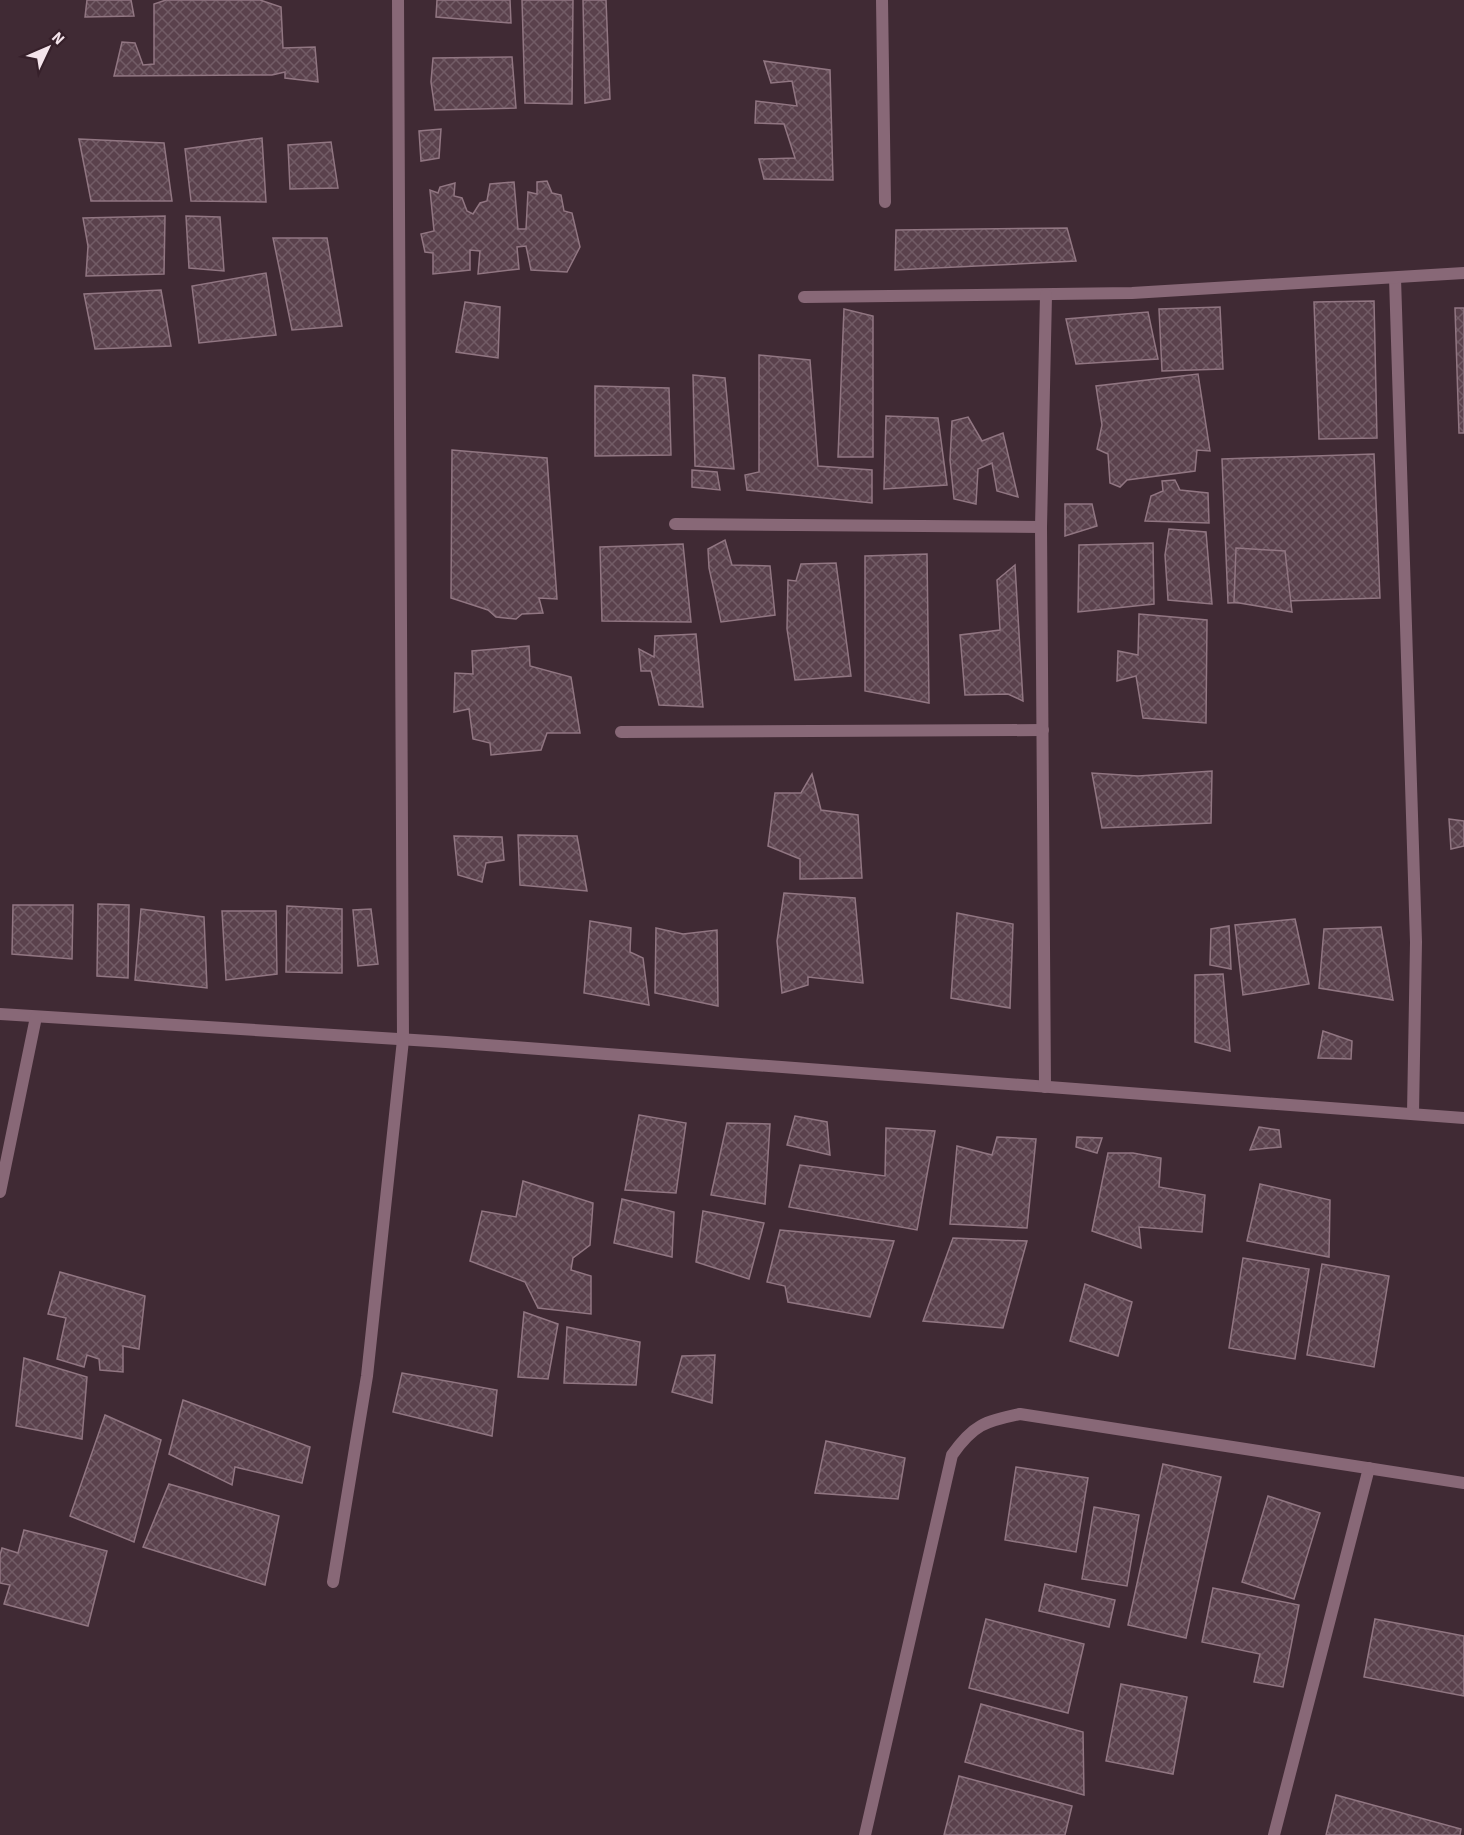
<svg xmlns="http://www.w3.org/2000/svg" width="1464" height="1835" viewBox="0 0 1464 1835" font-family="'Source Sans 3',sans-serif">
<defs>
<pattern id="building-cross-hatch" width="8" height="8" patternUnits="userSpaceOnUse" patternTransform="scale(1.5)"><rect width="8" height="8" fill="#5a414c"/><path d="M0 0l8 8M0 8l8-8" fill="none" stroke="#725c66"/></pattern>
</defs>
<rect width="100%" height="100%" fill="#402a34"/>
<g fill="url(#building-cross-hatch)" stroke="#917682" stroke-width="1.5">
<path d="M87 0H131L134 16 85 17Z"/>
<path d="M166 0H260L281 7 283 48 315 47 318 82 285 78V72L272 75 114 76 122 42 135 43 143 65 154 64V4Z"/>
<path d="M437 0H510L511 23 436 17Z"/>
<path d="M522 0H573L572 104 525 103Z"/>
<path d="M583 0H606L610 99 585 103Z"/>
<path d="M512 57 516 108 435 110 431 82 433 58Z"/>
<path d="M764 61 830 70 833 180 764 179 759 159 795 158 784 124 755 123 756 101 797 106 792 81 771 83Z"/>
<path d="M441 129 439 158 421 161 419 131Z"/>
<path d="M262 138 266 202 191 201 185 149Z"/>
<path d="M79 139 164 143 172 201H91Z"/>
<path d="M331 142 338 188 290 189 288 145Z"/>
<path d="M547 181 552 193 561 195 564 211 572 213 580 247 567 272 531 270 526 246 517 247 519 269 478 274 480 251 470 250V270L433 274V253L425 252 421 234 434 231 430 190 438 193 440 187 455 183 454 196 462 198 467 211 473 214 480 203 487 201 490 184 514 182 518 229H526L528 192 537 194V182Z"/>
<path d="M165 216 164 274 86 276 88 246 83 218Z"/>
<path d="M186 216 220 217 224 271 189 268Z"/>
<path d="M1067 228 1076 261 895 270 896 230Z"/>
<path d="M273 238H327L342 326 292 330Z"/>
<path d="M266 273 276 335 199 343 192 286Z"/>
<path d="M161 290 171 346 95 349 84 294Z"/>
<path d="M1374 301 1377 438 1319 439 1314 302Z"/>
<path d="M465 302 500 307 498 358 456 352Z"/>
<path d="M1220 307 1223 369 1162 371 1159 309Z"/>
<path d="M1455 308H1464V433H1459Z"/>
<path d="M844 309 873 316V457H838Z"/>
<path d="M1148 312 1158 359 1076 364 1066 319Z"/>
<path d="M759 355 810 360 818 466 872 470V503L747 490 745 475 759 472Z"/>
<path d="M1198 374 1210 451 1197 450 1195 471 1127 480 1120 487 1110 483 1108 454 1097 449 1102 425 1096 386Z"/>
<path d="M693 375 725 378 734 469 695 466Z"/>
<path d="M595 386 669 388 671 455 595 456Z"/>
<path d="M886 416 938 418 947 485 884 489Z"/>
<path d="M968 417 982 441 1003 433 1018 497 997 491 992 463 978 469 976 504 954 499 950 460 952 421Z"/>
<path d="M452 450 547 458 557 599 539 598 543 613 522 614 516 619 496 617 488 610 451 598Z"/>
<path d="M1374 454 1380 598 1228 603 1222 459Z"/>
<path d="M692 470 717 472 720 490 692 487Z"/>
<path d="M1175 480 1180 490 1208 493 1209 523 1145 521 1151 496 1163 491 1162 481Z"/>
<path d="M1065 504H1092L1097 526 1065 536Z"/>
<path d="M1169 529 1206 532 1212 604 1168 600 1165 555Z"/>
<path d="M725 540 732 565 770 566 775 615 721 622 709 568 708 549Z"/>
<path d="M1153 543 1154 604 1078 612 1079 545Z"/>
<path d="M683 544 691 622 602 621 600 547Z"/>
<path d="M1236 548 1285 551 1292 612 1234 602Z"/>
<path d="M927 554 929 703 865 691V556Z"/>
<path d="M836 563 851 676 795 680 787 629 788 580 796 581 801 564Z"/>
<path d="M1015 565 1023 701 1008 694 965 695 960 635 1000 630 997 580Z"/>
<path d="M1139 614 1207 620 1206 723 1143 718 1136 676 1117 681 1118 651 1138 655Z"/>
<path d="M696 634 703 707 659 705 651 671H641L639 649 654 657 655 636Z"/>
<path d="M529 646 530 666 571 677 580 733H547L541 750 491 755 490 743 473 739 469 709 454 712 455 673 473 674 472 651Z"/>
<path d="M1212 771 1211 823 1102 828 1092 773 1138 776Z"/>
<path d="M812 774 821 810 858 815 862 878 800 879V859L768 846 775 793H801Z"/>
<path d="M1449 819 1464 821V846L1451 849Z"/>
<path d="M518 835 577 836 587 891 520 885Z"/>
<path d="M454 836 502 837 504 860 486 863 482 882 458 875Z"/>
<path d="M784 893 855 898 863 983 808 977V985L782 993 777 941Z"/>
<path d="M98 904 129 905 128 978 97 976Z"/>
<path d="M13 905H73L72 959 12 954Z"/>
<path d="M287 906 342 909V973L286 972Z"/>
<path d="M141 909 204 917 207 988 135 980Z"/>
<path d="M371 909 378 964 358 966 353 910Z"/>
<path d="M222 911H276L277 974 226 980Z"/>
<path d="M957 913 1013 924 1010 1008 951 998Z"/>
<path d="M1295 919 1309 984 1243 995 1235 925Z"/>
<path d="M590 921 631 928 630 952 643 958 649 1005 584 993Z"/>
<path d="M1229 926 1231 969 1210 965 1211 929Z"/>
<path d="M1381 927 1393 1000 1319 988 1324 929Z"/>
<path d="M656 928 683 934 717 930 718 1006 655 993Z"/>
<path d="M1223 974 1230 1051 1195 1042V975Z"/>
<path d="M1323 1031 1352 1041 1351 1059 1318 1058Z"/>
<path d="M639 1115 686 1123 676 1193 625 1190Z"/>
<path d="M795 1116 827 1122 830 1155 787 1145Z"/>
<path d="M727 1123 770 1124 765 1204 711 1195Z"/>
<path d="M1259 1127 1279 1130 1281 1147 1250 1150Z"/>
<path d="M886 1128 935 1131 917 1230 789 1207 800 1165 885 1176Z"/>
<path d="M997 1137 1036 1139 1027 1228 950 1224 957 1146 992 1155Z"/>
<path d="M1077 1137 1102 1138 1097 1153 1076 1147Z"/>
<path d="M1108 1153H1133L1161 1158 1159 1187 1205 1195 1202 1232 1139 1227 1141 1248 1092 1231Z"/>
<path d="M523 1181 593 1203 590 1245 573 1258 571 1270 591 1276V1314L538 1308 525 1282 470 1261 482 1211 516 1217Z"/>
<path d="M1260 1184 1330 1200 1329 1257 1247 1241Z"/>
<path d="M622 1199 674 1212 672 1257 614 1243Z"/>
<path d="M703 1211 764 1223 749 1279 696 1262Z"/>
<path d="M780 1230 894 1241 870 1317 788 1302 785 1286 767 1282Z"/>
<path d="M953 1238 1027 1241 1003 1328 923 1321Z"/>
<path d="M1243 1258 1309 1269 1295 1359 1229 1348Z"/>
<path d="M1322 1264 1389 1276 1374 1367 1307 1355Z"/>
<path d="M60 1272 145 1296 139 1349 123 1346V1372L100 1370 99 1359 87 1355 84 1367 57 1359 66 1318 48 1314Z"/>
<path d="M1085 1284 1132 1302 1118 1356 1070 1341Z"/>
<path d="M524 1312 558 1324 548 1379 518 1377Z"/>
<path d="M567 1327 640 1342 636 1385 564 1383Z"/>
<path d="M715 1355 712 1403 672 1392 682 1356Z"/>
<path d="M24 1358 87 1377 82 1439 16 1426Z"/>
<path d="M402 1373 497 1390 492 1436 393 1412Z"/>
<path d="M183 1400 310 1447 302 1483 235 1467 232 1485 169 1454Z"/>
<path d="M105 1415 161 1440 134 1542 70 1516Z"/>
<path d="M826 1441 905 1458 898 1499 815 1493Z"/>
<path d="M1163 1464 1221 1477 1186 1638 1128 1625Z"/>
<path d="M1016 1467 1088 1478 1076 1552 1005 1540Z"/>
<path d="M169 1484 279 1516 265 1585 143 1547Z"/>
<path d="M1268 1496 1320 1513 1294 1599 1242 1582Z"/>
<path d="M1094 1507 1139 1515 1127 1586 1082 1579Z"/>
<path d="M24 1530 107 1551 88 1626 4 1604 10 1585 0 1583V1555L2 1548 18 1553Z"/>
<path d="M1045 1584 1115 1600 1109 1627 1039 1611Z"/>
<path d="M1213 1588 1299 1605 1283 1687 1254 1682 1260 1654 1202 1642Z"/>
<path d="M986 1619 1084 1644 1068 1713 969 1688Z"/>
<path d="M1375 1619 1464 1636V1696L1364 1677Z"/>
<path d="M1121 1684 1187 1697 1173 1774 1106 1761Z"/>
<path d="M981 1704 1083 1732 1084 1795 965 1762Z"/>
<path d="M959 1776 1072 1806 1065 1835H944Z"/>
<path d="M1336 1795 1461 1829 1460 1835H1326Z"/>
</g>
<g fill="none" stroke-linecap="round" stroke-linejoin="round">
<g stroke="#886877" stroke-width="12">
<path d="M882 0 885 202"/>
<path d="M1395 278 1416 942 1413 1114"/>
<path d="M804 297 1132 293 1464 273"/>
<path d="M675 524 1041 527"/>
<path d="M621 732 1043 730"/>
<path d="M0 1014 446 1042 1464 1118"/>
<path d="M1045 1087 1041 527 1046 295"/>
<path d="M0 1192 36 1017"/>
<path d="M333 1582 367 1376 403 1040 398 0"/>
<path d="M865 1835 952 1455C973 1425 985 1421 1020 1414L1464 1483"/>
<path d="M1274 1835 1369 1468"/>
</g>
</g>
<g transform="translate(48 48) rotate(46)" stroke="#36202a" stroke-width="4.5" paint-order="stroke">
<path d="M0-4.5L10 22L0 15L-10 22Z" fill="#f4e4eb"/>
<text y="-9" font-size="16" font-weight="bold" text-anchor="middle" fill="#f4e4eb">N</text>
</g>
</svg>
